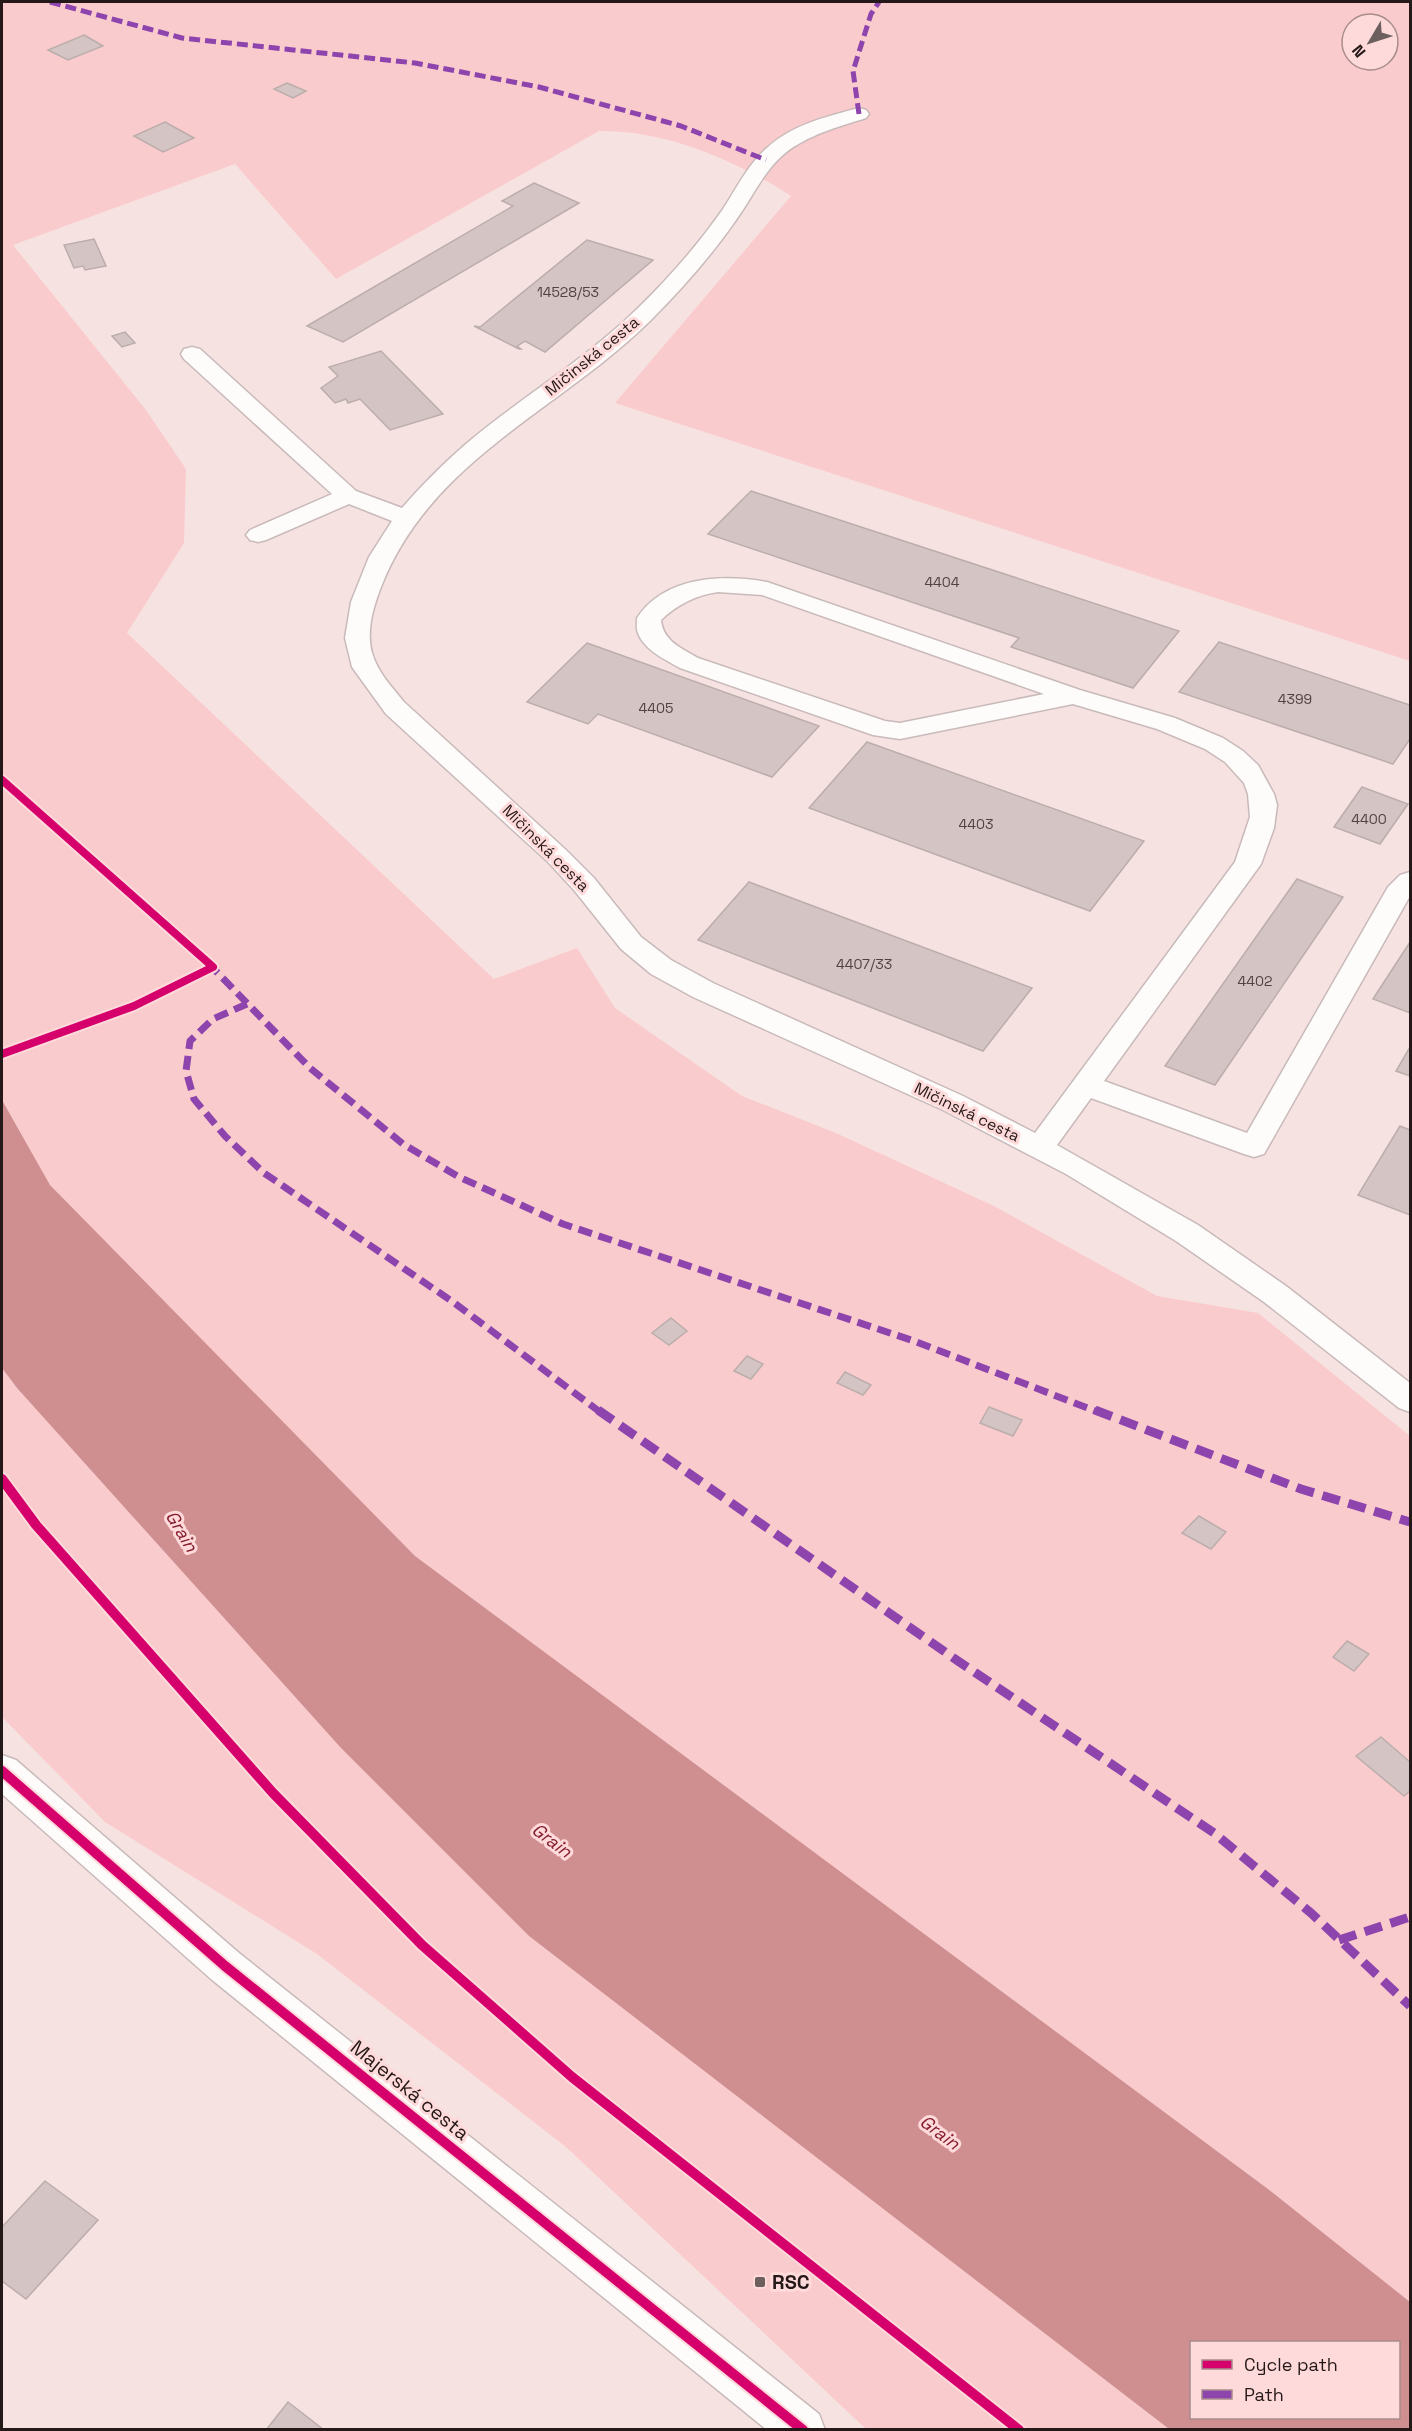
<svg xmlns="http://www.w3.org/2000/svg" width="1412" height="2431" viewBox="0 0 1412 2431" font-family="'Space Grotesk',sans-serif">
<rect width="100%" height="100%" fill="#f7e2e2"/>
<g fill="#facbcc" fill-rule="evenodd">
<path d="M2 2H1410V661L615 403 791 196C735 160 666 130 599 131L336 279 235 164 13 245 146 410 186 469 184 543 127 633 494 979 577 948 615 1008 742 1096 836 1133 994 1206 1157 1296 1258 1313 1410 1436V2302L1268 2189 415 1556 50 1185 2 1100ZM1352 24H1388V60H1352Z"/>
<path d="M2 1368 17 1388 341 1748 529 1936 1169 2429H866L566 2147 317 1954 105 1822 2 1717Z"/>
</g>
<path fill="#cf8e90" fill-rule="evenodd" d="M2 1100 50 1185 415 1556 1268 2189 1410 2302V2429H1169L529 1936 341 1748 17 1388 2 1368ZM1192 2342H1398V2418H1192Z"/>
<g fill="#d5c4c4" stroke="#bcadad" stroke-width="1.5">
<path d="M84 35 103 46 68 60 48 50Z"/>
<path d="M287 83 306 91 293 98 274 89Z"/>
<path d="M165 122 194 138 163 152 134 136Z"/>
<path d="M534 183 579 203 343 342 307 326 513 206 502 201Z"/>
<path d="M94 239 106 266 85 270 83 266 74 268 64 245Z"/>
<path d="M587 240 653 260 545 352 525 341 517 346 521 349H519L474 326 480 327Z"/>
<path d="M125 332 135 343 122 347 112 336Z"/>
<path d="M381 351 443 414 390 430 360 399 348 403 346 399 335 403 321 388 338 376 329 367Z"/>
<path d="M751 491 1179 631 1133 688 1011 647 1019 638 708 534Z"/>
<path d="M1219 642 1410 705V739L1393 764 1179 692Z"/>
<path d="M587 643 819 726 772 777 598 714 588 724 527 702Z"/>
<path d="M867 742 1144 841 1090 911 809 808Z"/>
<path d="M1362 787 1408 804 1380 844 1334 827Z"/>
<path d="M1297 879 1343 897 1215 1085 1165 1066Z"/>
<path d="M749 882 1032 988 983 1051 698 940Z"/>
<path d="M1410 942V1013L1373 999Z"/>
<path d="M1410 1047V1076L1396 1071Z"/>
<path d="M1400 1126 1410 1130V1215L1358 1195Z"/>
<path d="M671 1318 687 1331 669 1345 652 1333Z"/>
<path d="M747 1356 763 1364 751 1379 734 1371Z"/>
<path d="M845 1372 871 1385 863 1395 837 1383Z"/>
<path d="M989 1407 1022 1420 1013 1436 980 1423Z"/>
<path d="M1199 1516 1226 1532 1211 1549 1182 1533Z"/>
<path d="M1347 1641 1369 1654 1354 1671 1333 1657Z"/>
<path d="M1381 1737 1410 1762V1791L1404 1796 1356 1756Z"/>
<path d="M45 2181 98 2220 26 2299 2 2281V2227Z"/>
<path d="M288 2402 324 2430H266Z"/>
</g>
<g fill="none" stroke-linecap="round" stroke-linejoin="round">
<defs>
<path id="service" d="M859 108 866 110 869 114 866 118C838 127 807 135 784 154 763 172 752 198 736 220 711 256 682 289 651 320 559 411 431 459 381 587 373 608 366 631 372 653 378 673 392 687 404 702L566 850 594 878 641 937 671 960 713 983 963 1096 1035 1133 1235 862 1250 817 1248 794 1244 783 1225 762 1205 749 1157 729 1073 704 900 739 873 735 680 668C666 660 644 650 638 633 636 629 637 622 637 618 665 576 722 574 767 582L1080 690 1175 718 1223 738 1243 751 1258 765 1274 794 1277 805 1274 828 1261 864 1104 1081 1247 1133 1388 887 1400 875 1410 872V896L1264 1154 1254 1157 1244 1154 1091 1098 1057 1145 1198 1225 1286 1286 1410 1383V1412L1399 1408 1264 1302 1176 1241 1066 1174 943 1110 693 997 651 974 621 949 574 890 548 862 386 714 352 667 345 638 351 602 369 557 392 521 349 504 266 540 258 542 250 540 246 535 250 530 332 494 184 359 181 354 184 349 192 347 200 349 356 491 402 508C422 485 443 464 466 444 521 397 585 360 637 309 668 279 698 245 723 209 737 188 748 164 768 147 792 125 828 116 859 108ZM718 592 762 595 1044 694 900 723 885 721 698 658C681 648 663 641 661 620 678 604 696 595 718 592Z"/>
<path id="minor" d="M2 1755 16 1760 239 1953 819 2414 825 2430H767L211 1979 2 1794Z"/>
</defs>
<use href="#service" stroke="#c9baba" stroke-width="3"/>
<use href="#minor" stroke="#c9baba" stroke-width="3"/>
<path stroke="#ddd7d7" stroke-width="4" stroke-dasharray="1.5 4.5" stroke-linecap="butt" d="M2 1054 134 1006 213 967"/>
<use href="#service" fill="#fefbfb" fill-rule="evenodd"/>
<use href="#minor" fill="#fefbfb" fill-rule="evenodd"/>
<g stroke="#8e44ad" stroke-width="5" stroke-dasharray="11 5" stroke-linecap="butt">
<path d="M50 2 182 38 415 63 539 87 681 126 766 160"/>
<path d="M859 114 853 71 871 14 879 2"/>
</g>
<g stroke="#8e44ad" stroke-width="7" stroke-dasharray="14 7" stroke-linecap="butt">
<path d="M208 963 310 1068 403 1144 459 1177 563 1224 914 1341 1098 1412"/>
<path d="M247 1004 213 1019 190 1041 186 1071 194 1099 225 1136 264 1173 453 1302 600 1412"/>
</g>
<g stroke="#8e44ad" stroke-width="9" stroke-dasharray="18 9" stroke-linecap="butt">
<path d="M598 1410 958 1661 1214 1833 1311 1913 1410 2006"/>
<path d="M1095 1410 1301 1489 1410 1522"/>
<path d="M1339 1940 1410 1917"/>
</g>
<defs>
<path id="cycleway-far1" d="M2 780 213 967 134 1006 2 1054"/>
<g id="cycleway">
<path d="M2 1479 36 1525 273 1793 422 1945 572 2077 1019 2430"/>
<path d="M2 1771 225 1966 803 2430"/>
</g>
</defs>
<use href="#cycleway-far1" stroke="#ffdada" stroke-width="12"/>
<use href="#cycleway" stroke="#ffdada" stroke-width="14"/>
<use href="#cycleway-far1" stroke="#d6006c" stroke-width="8"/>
<use href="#cycleway" stroke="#d6006c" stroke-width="10"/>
</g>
<rect fill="#6e5f5f" stroke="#ffdada" stroke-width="2" x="754" y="2276" width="12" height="12" rx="3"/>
<g text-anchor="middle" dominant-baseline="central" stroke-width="6" stroke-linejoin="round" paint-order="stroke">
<g font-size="14" fill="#514343">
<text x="568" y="292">14528/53</text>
<text x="942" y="582">4404</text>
<text x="1295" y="699">4399</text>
<text x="656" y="708">4405</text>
<text x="1369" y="819">4400</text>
<text x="976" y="824">4403</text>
<text x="864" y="964">4407/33</text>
<text x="1255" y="981">4402</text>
</g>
<g font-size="16" fill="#251818" stroke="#ffdada">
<text transform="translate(592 356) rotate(-39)">Mičinská cesta</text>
<text transform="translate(546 848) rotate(45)">Mičinská cesta</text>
<text transform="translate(967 1112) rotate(26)">Mičinská cesta</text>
</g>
<g font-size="18" font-style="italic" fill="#841c2b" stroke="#ffdada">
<text transform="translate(182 1531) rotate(59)">Grain</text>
<text transform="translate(552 1840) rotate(37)">Grain</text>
<text transform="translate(940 2132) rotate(37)">Grain</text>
</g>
<g font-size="20" fill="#251818" stroke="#ffdada">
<text transform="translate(410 2090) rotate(39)">Majerská cesta</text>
</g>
<g font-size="20" font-weight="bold" fill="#251818" stroke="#ffdada" text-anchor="start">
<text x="772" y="2282">RSC</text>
</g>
</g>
<rect width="1412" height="2431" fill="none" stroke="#251818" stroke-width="6"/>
<rect x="1190" y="2341" width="210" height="78" fill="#ffdada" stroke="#a88c8c" stroke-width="1.5"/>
<rect x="1202" y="2360" width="30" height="9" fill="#d6006c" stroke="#a88c8c" stroke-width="1.5"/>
<text x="1244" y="2371" font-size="18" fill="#251818">Cycle path</text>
<rect x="1202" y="2390" width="30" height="9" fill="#8e44ad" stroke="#a88c8c" stroke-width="1.5"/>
<text x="1244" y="2401" font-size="18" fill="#251818">Path</text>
<g transform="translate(1370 42) rotate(231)"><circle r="28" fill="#ffdada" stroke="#a88c8c" stroke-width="1.5"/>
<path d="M0-4.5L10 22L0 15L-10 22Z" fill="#6e5f5f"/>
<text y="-9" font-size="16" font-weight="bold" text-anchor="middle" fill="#251818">N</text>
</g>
</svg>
